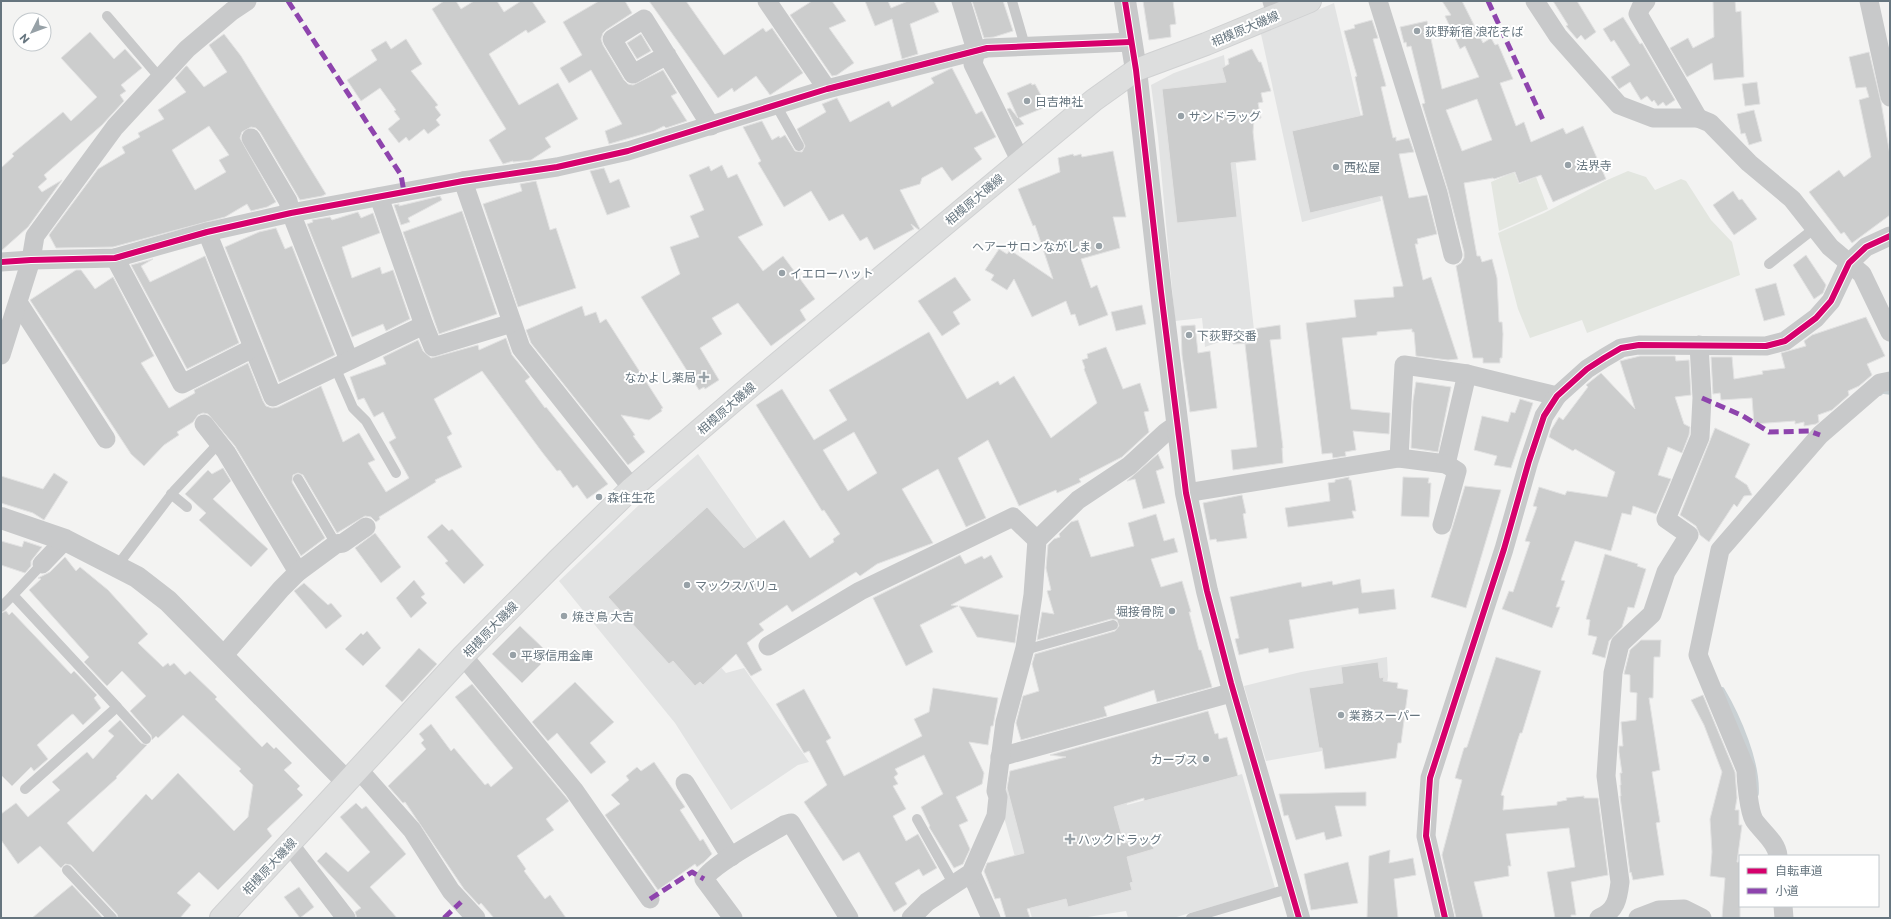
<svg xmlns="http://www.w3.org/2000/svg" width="1891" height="919" viewBox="0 0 1891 919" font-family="Commissioner,'Noto Sans JP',sans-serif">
<rect width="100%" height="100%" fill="#f3f3f2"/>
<g fill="#e2e3e3">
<path d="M1334 3 1381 201 1302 222 1261 34Z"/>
<path d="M1224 55 1254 330 1205 347 1202 318 1175 321 1158 137 1151 85 1174 73Z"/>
<path d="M698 454 785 579 698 642 726 673 744 668 809 762 798 765 731 810 675 723 559 581 639 505Z"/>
<path d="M1387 657 1388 676 1379 741 1266 761 1244 686 1301 672Z"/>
<path d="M1113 759 1127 805 1242 774 1275 888 1173 918H1128L1126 911 1081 918H1032L1002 810 1004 790Z"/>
</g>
<g fill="#e3e6e0">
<path d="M1628 171 1646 177 1655 190 1681 179 1686 181 1711 220 1732 242 1740 275 1587 333 1582 320 1530 338 1518 309 1498 233 1544 213 1605 181Z"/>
<path d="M1514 172 1519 184 1536 177 1548 209 1499 231 1491 182Z"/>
</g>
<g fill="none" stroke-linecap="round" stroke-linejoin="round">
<g stroke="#cad1d4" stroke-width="5.5">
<path d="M1880 393 1882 391 1890 392"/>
<path d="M1722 690C1738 717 1758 763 1756 794"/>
</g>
</g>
<g fill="#cccdcd" stroke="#e2e2e2" fill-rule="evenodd">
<path d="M444 1H456L461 9 474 1H497L504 12 521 1H532L546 22 528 33 526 30 489 54 519 105 558 83 578 119 545 138 551 147 531 160 513 162V161L503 164 489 140 506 129 432 9Z"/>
<path d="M599 1H625L632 13 606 30 603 33 601 39 603 45 624 80 628 84 633 85 663 70 677 93 671 96 687 121 666 128 664 126 654 131 609 144 605 131 622 124 591 70 569 83 560 68 582 55 563 22Z"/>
<path d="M649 1H686L724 55 763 28 766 32 772 28 803 73 770 95 756 76 734 92 732 88 718 98Z"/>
<path d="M812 1H832L846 21 829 28 854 63 837 75 832 76 790 15Z"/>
<path d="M865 1H888L891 8 908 1H934L939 12 910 24 918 54 902 59 892 19 875 26Z"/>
<path d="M972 1H1003L1013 31 994 37 984 38Z"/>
<path d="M1143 1H1173L1176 24 1170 25 1171 37 1149 40Z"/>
<path d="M1442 1H1462L1483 43 1491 38 1495 45 1498 44 1513 79 1500 83 1516 126 1524 122 1531 142 1563 128 1566 134 1583 126 1606 179 1553 202 1541 175 1519 183 1515 172 1494 179 1493 178 1464 183 1477 256H1480L1482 262 1492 259 1497 278 1499 322H1502L1503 334 1502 358H1500V363H1483V358H1473L1456 266 1461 263 1464 258V252L1448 190 1422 104 1425 103 1411 46 1407 47 1406 42 1404 43 1400 27 1427 21 1442 89 1479 77 1465 46 1460 49 1445 16 1451 15ZM1477 99 1492 140 1462 151 1446 110Z"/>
<path d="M1553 1H1577L1596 32 1585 40 1581 35 1577 39 1566 26 1568 25Z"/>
<path d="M1713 1H1735L1736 12 1741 11 1744 77 1714 80 1712 63 1687 77 1670 48 1688 38 1693 48 1714 37Z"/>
<path d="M1623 17 1640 44 1642 43 1675 100 1666 106 1663 102 1658 106 1654 100 1652 102 1647 96 1641 100 1630 82 1619 89 1611 77 1630 65 1614 40 1611 42 1603 29Z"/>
<path d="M1372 20 1378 38 1373 39 1386 86 1381 87 1393 138 1396 137V141L1409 138 1414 152 1399 154 1409 198 1427 195 1437 234 1417 239 1418 244H1415L1423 280 1431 277 1458 359 1448 360 1416 356 1414 332H1412V329L1377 332V335L1342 338 1351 409 1390 413 1389 434 1353 431 1356 450 1345 452 1346 456 1333 458 1332 453 1322 454 1306 323 1356 317 1354 300 1394 297 1393 287 1403 286 1382 196 1310 213 1292 131 1363 115 1355 77 1357 76 1344 31 1355 28 1354 25Z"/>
<path d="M90 32 114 59 125 49 142 68 121 85 126 91 120 95 124 101 102 125 44 175 47 179 38 187 42 192 62 180 28 227 1 251V168L14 156 12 154 63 112 71 121 97 97 61 58Z"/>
<path d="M224 34 241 56 326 194 322 196 300 200 260 132 256 128 251 127 242 132 240 138 276 202 267 207 251 211 247 204 225 217 113 247 56 248 49 235 98 169 125 153 122 147 140 137 138 133 164 119 158 110 186 92 175 78 186 66H187L204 87 227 72 209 45ZM209 126 229 155 219 160 226 172 195 190 172 150Z"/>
<path d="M641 34 651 51 637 59 627 43Z"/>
<path d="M406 39 422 64 411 71 438 105 435 107 441 115 436 120 440 125 428 134 424 129 409 141 406 137 399 143 388 129 400 119 394 111 396 110 380 88 361 101 347 80 377 60 371 50 386 41 391 49Z"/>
<path d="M1252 49 1259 62H1261L1271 91 1261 93 1263 102 1258 103 1261 118 1254 119 1253 132 1256 160 1231 163 1237 217 1177 223 1162 89 1226 82 1222 68 1229 64 1228 59Z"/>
<path d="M1869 52 1881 102 1890 155V215L1852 243 1844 232 1841 234 1809 192 1839 170 1844 177 1871 157 1859 100 1869 97 1866 87 1856 88 1849 57Z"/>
<path d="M952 68 976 114 982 111 996 137 974 148 982 159 952 181 942 167 922 178 920 184 900 190 920 229 919 230 911 224 914 229 874 250 867 237 860 241 843 214 829 221 811 191 784 207 758 163 761 161 743 127 762 121 772 140 779 136 780 138 785 135 795 151 802 152 805 146 797 129 826 112 822 104 837 98 850 122 889 101 892 107 934 83 931 78Z"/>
<path d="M1757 82 1760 104 1745 106 1742 84Z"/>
<path d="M1031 83 1032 85 1035 84 1044 101 1040 103 1043 108 1019 118 1024 124 1016 127 1007 109 1010 108 1018 118 1007 93Z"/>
<path d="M1754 110 1762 141 1749 145 1745 133 1741 134 1737 114Z"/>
<path d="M1113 151 1126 217H1113L1120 248 1081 259 1091 288 1097 285 1108 315 1079 326 1075 314 1071 315 1066 301 1032 317 1014 279 1007 290 991 280 994 275 985 270 999 249 1007 254 1010 250 1053 279 1035 225 1033 226 1018 189 1060 172 1058 158 1073 154 1074 156 1081 154 1082 157Z"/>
<path d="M722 165 728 178 737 174 763 225 738 237 763 271 783 256 815 299 800 310 806 320 771 346 738 303 712 318 722 334 700 348 719 380 705 389 704 387 699 390 641 297 680 274 670 247 699 237 690 216 704 210 689 175 709 166 711 171Z"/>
<path d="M604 168 610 183 619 179 630 207 607 215 590 171Z"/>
<path d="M536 181 550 230 556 228 576 288 518 307 483 204 522 191 520 184Z"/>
<path d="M1733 191 1739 200 1742 199 1757 219 1734 235 1713 205Z"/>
<path d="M440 196 442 200 408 218 410 222 401 225 394 205 399 204V206Z"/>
<path d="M462 211 497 314 439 334 403 232Z"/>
<path d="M358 212 361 218 373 213 380 233 342 247 352 278 380 267 382 274 393 270 410 319 386 331 383 324 352 337 307 224 313 222 312 220 330 217 332 220Z"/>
<path d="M276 228 285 249 292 246 335 355 279 382 225 247 259 232Z"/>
<path d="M1806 255 1826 285 1823 293 1814 299 1793 265Z"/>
<path d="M205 256 239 343 187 369 131 265 153 259 141 266 150 282Z"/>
<path d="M76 270H81L95 289 113 277 154 356 141 363 169 408 195 393 194 390 248 363 263 401 266 406 272 408 278 407 321 386 343 442 359 433 375 460 368 463 386 492 409 478 389 442 396 438 383 412 374 417 364 398 358 400 350 377 386 364 383 357 418 340 423 351 431 358 478 345 479 350 506 338 512 355 530 377 525 381 545 408 546 407 608 484 587 499 577 485 573 488 560 470 557 471 542 452 482 371 434 399 452 434 447 437 462 467 435 480 436 482 379 517 380 519 376 522 371 517 365 516 337 533 303 475 298 473 293 475 292 482 325 538 301 556 235 446 208 414 203 413 198 415 193 422 177 432 179 435 164 445 144 466 131 454 30 300Z"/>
<path d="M955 277 971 300 953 312 960 324 942 336 918 301Z"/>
<path d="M1776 283 1785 315 1764 321 1755 289Z"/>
<path d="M1142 305 1146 324 1116 331 1111 312Z"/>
<path d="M582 306 585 316 596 312 600 323 606 319 663 408 661 409 662 411 649 420 621 415 635 435 633 436 645 452 628 465 531 343 526 330Z"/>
<path d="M1866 317 1885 356 1867 364 1872 375 1859 386 1848 391 1849 395 1832 410 1818 415 1819 422 1816 424 1804 426V422L1795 424V421L1754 424 1752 398 1721 400 1720 393 1713 394 1711 357H1732L1734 379 1763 374 1762 371 1785 368 1781 353 1806 346 1804 341 1812 335Z"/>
<path d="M1195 325 1198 353 1210 351 1217 408 1190 412 1182 355 1181 326Z"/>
<path d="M1280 325 1281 339 1270 340 1283 448H1282L1283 463 1233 470 1231 450 1257 447 1245 344 1256 343 1233 344 1232 332Z"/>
<path d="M929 332 967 399 998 381 1000 385 1014 376 1051 438 1097 403 1084 369 1085 368 1082 360 1088 358 1087 354 1106 347 1123 389 1140 383 1149 411 1144 412 1149 432 1122 457 1079 479 1081 482 1057 493 1056 490 1019 506 988 440 958 458 986 518 966 527 938 469 902 489 933 543 877 564 860 576 856 572 792 612 787 605 759 624 764 630 747 643 762 670 751 676 736 654 703 685 700 682 695 686 673 661 669 664 608 597 707 507 744 548 784 520 810 558 834 542 833 539 840 534 824 510 822 511 756 405 782 389 814 440 847 420 829 390ZM854 432 877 473 848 491 823 450Z"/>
<path d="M1640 356H1675L1676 361 1689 360 1691 395 1675 397 1684 424 1690 427 1689 435 1682 453 1668 447 1658 475 1671 479 1656 514 1633 506 1631 515 1622 513 1611 551 1575 541 1561 580 1565 581 1556 607H1560L1552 628 1502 609 1509 591 1513 592 1530 542 1525 541 1537 507 1533 506 1539 487 1565 495 1567 491 1607 497 1615 472 1575 449 1573 451 1549 437 1551 430 1559 417 1563 420 1588 387 1586 385 1601 373 1635 409 1620 361Z"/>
<path d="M1416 382 1451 387 1438 452 1411 448 1413 401Z"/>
<path d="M1520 399 1533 403 1511 468 1494 465 1497 456 1474 450 1482 416 1508 422 1511 412 1515 413Z"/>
<path d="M1715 428 1750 444 1735 477 1747 485 1752 495 1744 496 1737 507 1734 504 1709 542 1700 535 1696 526 1680 515Z"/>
<path d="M1158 454 1164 468 1156 471 1165 503 1143 509 1135 479 1127 481Z"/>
<path d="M223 468 231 481 213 499 268 549 251 567 199 520 206 513 185 494 208 470 212 474Z"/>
<path d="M54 473 68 482 44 520 33 513 1 503V476L43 489Z"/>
<path d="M1349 477V480H1351L1356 511H1352L1354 518 1288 527 1285 508 1330 501 1328 483 1335 482V480Z"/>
<path d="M1403 477 1429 478 1428 483H1431L1429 517 1401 516Z"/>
<path d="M1465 486 1501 490 1466 608 1431 597Z"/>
<path d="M1242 495 1246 513 1243 514 1247 538 1217 542 1216 539 1210 540 1203 503Z"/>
<path d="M1156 514 1164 541 1174 538 1178 552 1151 559 1161 587 1182 581 1191 612H1189L1199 650H1201L1212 687 1157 702 1154 690 1104 707 1107 716 1021 740 1016 723 1023 696 1039 691 1032 664 1035 654 1115 631 1119 626 1117 620 1111 619 1037 640 1042 612 1054 614 1047 591 1051 590 1046 568 1048 545 1054 539 1060 537 1059 534 1071 522 1078 520 1091 557 1134 546 1128 523Z"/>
<path d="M442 524 449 531 452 529 484 565 464 584 445 563 448 561 427 537Z"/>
<path d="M375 533 401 567 381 583 355 548Z"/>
<path d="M1 541 22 547 24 541 42 547 31 561V566L25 573 1 565Z"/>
<path d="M1605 554 1638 564 1637 566 1646 569 1634 608 1628 607 1622 627 1609 641 1605 658 1592 654 1597 637 1588 635 1590 620 1586 619Z"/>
<path d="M960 555 965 564 982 556 984 559 991 555 1003 577 951 605 958 606 920 625 933 652 906 666 873 598Z"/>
<path d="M65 557 76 571 80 567 108 590 148 634 138 643 163 667 168 663 170 666 174 663 185 675 190 671 217 697 215 699 262 747 267 742 274 749 276 747 292 763 284 770 300 786 297 789 303 795 267 829 272 836 218 890 199 872 177 893 191 905 180 918H118L117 914 71 865 65 864 61 868 40 846 18 864 1 840V814L16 803 28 817 60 790 52 782 87 752 93 759 114 736 108 731 120 720 141 743 147 745 116 777 117 778 67 823 93 852 146 794 152 800 178 773 234 831 248 817 253 785 239 771 241 769 183 715 158 738 156 736 152 740 151 735 130 711 146 696 122 671 107 686 84 662 89 657 29 590 41 579 38 578 50 572Z"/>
<path d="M1360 579 1362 593 1394 589 1396 609 1359 614 1358 608 1289 620 1294 648 1269 653 1268 648 1239 655 1235 639 1239 638 1230 597 1301 582 1302 587 1332 581 1333 585Z"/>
<path d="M414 580 425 594 421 597 427 603 411 618 396 598Z"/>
<path d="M304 583 328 605 331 603 342 616 326 629 294 591Z"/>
<path d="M959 606 1019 615 1015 643 977 637Z"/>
<path d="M6 611 9 615 12 612 71 674 74 671 97 695 94 698 101 708 83 725 73 714 71 715 37 745 48 759 34 771 31 767 12 786 1 775V613Z"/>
<path d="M520 626 544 649 535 658 541 664 522 683 492 654Z"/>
<path d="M367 631 381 648 363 666 345 649 361 633 363 635Z"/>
<path d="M1641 640H1661L1660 657H1654L1653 698H1649L1660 770 1652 772 1660 822 1656 823 1664 875 1633 880 1631 872 1630 873 1620 796H1621L1620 785H1621L1620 773H1622L1619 752V746H1623L1621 722 1636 720 1637 693 1630 692V675L1624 674 1630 650Z"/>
<path d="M419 648 437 664 402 702 385 686Z"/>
<path d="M1496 657 1541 671 1522 733H1520L1517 742 1501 795 1504 796 1503 810 1557 805V802L1567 800 1566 798 1584 796V798H1598L1608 875 1571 882 1576 915H1571V918H1555L1547 872 1575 867 1569 828 1506 834 1511 866H1508L1509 876 1474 882 1483 918H1456L1442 855 1462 780 1455 778 1464 748 1467 747Z"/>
<path d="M1378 662 1380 678 1384 677 1383 681 1398 683 1397 688 1408 690 1401 743H1398L1396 758 1325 769 1322 748H1319L1309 688 1343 683 1341 667Z"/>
<path d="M575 682 614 722 590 743 606 762 591 774 557 733 548 741 532 722Z"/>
<path d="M472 684 569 801 546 819 554 830 517 856 526 869 524 871 545 899 550 895 566 918H494L481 903 479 905 464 889 405 802 403 803 388 786 426 749 421 743 424 740 419 734 431 724 451 751 454 748 485 785 488 783 491 787 513 768 455 697Z"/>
<path d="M933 688 998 698 993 726H991L988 745 969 742 984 773 982 784 956 797 968 821 959 825 970 849 963 864 954 868 929 827 930 826 921 807 943 794 924 755 895 769 898 774 894 777 898 784 893 786 906 809 893 816 906 841 918 834 937 868 923 876 919 869 895 883 907 904 894 912 859 852 843 861 804 802 827 785 809 751 804 753 776 704 804 689 831 738 826 741 844 776 922 736 914 719 929 712Z"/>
<path d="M1703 695 1735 772 1737 798 1735 810H1739V825H1742L1737 862H1740V918H1722L1725 878 1710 876 1712 852 1710 819 1722 772 1704 725 1691 700Z"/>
<path d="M1208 711 1215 734 1218 733 1219 739 1227 737 1238 776 1144 801V798L1114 807 1124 843 1150 836 1154 849 1127 857 1133 882 1130 883 1132 890 1068 907 1066 899 1027 909 1030 918H1006L1000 898 995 899 984 871 987 863 1024 853 1007 788 1010 771 1066 757 1050 755Z"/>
<path d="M654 762 685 807 680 810 700 841 703 839 712 854 704 862 697 867 695 864 658 890 605 815 620 804 611 795 629 780 626 776 637 767 641 771Z"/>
<path d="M1366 792V806H1335L1342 836 1326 840 1324 832 1296 840 1288 815 1284 816 1279 794Z"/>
<path d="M356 803 362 809 366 806 406 854 370 887 397 918H357L355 912 361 908 317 861 326 852 348 872 370 852 340 817Z"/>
<path d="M1390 850 1389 863 1413 858 1416 875 1394 879 1398 918H1367L1369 856Z"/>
<path d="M1348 862 1358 903 1311 910 1304 874Z"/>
<path d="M72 885 103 918H32Z"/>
<path d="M299 887 314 907 300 918 284 897Z"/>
</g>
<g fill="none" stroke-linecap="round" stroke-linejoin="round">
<defs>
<path id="primary" d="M221 918 463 656 559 559 632 488 752 385 1094 100 1136 70 1206 44 1310 1"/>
</defs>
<use href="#primary" stroke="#d0d1d2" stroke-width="24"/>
<g stroke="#c8c9ca" stroke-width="10">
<path d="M1012 1 1025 46"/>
<path d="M107 16 160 78"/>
<path d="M776 105 799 146"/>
<path d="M1769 264 1815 228"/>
<path d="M335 367 353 408 366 421 396 473"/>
<path d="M298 479 336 544"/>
<path d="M171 494 187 507"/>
<path d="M117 566 174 491 219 443"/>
<path d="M1 607 13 595"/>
<path d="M1025 648H1032L1113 625"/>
<path d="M117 707 146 739"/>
<path d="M25 789 117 707 13 595 42 564"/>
<path d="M917 819 953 883"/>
<path d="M67 870 112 918"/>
<path d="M1191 918 1291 888"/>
</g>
<g stroke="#c8c9ca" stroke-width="19">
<path d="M767 1 827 89"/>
<path d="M961 1 976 50 973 64 1020 160"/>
<path d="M1272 1 1276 14"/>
<path d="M1378 1 1438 193 1453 255"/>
<path d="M1535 1 1558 36 1619 105 1653 118H1698L1710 123 1749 163 1792 199 1830 247 1862 274 1890 332"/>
<path d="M1646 1 1641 7 1638 14 1698 118"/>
<path d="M1869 1 1890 97"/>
<path d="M667 55 633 74 612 39 644 19 711 126"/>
<path d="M251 138 288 201 291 213 349 360"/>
<path d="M463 181 521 348 632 488"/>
<path d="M379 197 424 325 433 347 512 323"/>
<path d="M207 232 273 397 424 325"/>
<path d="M115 258 182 384 253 348"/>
<path d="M1 262 31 260 115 258 207 232 291 213 463 181 557 167 628 151 827 89 987 48 1131 42"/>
<path d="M19 304 106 439"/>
<path d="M1 355 31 260 35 236 115 127 187 49 232 11 247 1"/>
<path d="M204 424 226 452 298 572"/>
<path d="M1399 458 1446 464 1467 374"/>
<path d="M1186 493 1399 458 1404 365 1467 374 1557 396"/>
<path d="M1442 525 1457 471 1446 464"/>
<path d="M42 564 65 540"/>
<path d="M768 646 860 591 1013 517 1037 540"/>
<path d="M223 656 281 589 298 572 336 544 343 543 366 527"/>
<path d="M463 656 574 790 650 899"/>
<path d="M1000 757 1234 692"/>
<path d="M359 770 412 830 451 891 476 918"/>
<path d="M685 783 731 857"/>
<path d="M290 845 346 918"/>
<path d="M1778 856C1777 842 1762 832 1754 820 1749 811 1746 780 1746 770L1698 655 1720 550 1820 435 1880 383 1890 381"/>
<path d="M971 873 991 918"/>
<path d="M1783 906 1784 918"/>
<path d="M733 918 704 879C714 863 766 836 784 825L791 823 849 918"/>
<path d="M911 918 927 902 971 873 996 816 998 797 996 791 1005 722 1025 648 1033 595 1037 540 1078 500 1129 466 1166 432 1176 425"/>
<path d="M1445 918 1426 836 1430 778 1504 549 1529 461 1544 416 1557 396 1587 369 1604 358 1621 348 1639 345 1766 346 1785 341 1816 318 1831 301 1849 263 1866 247 1890 236"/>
<path d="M1599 918C1616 911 1618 899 1620 882L1606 776 1613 673 1620 644 1652 614 1666 572 1689 535 1666 519 1700 437 1702 398 1699 345"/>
<path d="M1638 918 1659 910 1684 909 1702 918"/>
</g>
<g stroke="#c8c9ca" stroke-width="22">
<path d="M1125 1 1136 70 1161 292 1186 493 1207 591 1231 683 1299 918"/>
<path d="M1 518 65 540 137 577 168 601 347 782"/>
</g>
<use href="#primary" stroke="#dddede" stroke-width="22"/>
<g stroke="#8e44ad" stroke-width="5" stroke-dasharray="10 5" stroke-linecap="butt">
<path d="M288 1 401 175 404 192"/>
<path d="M1488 1 1544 122"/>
<path d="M1702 398 1743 416 1769 432 1809 431 1820 435"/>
<path d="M650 899 692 872 704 879"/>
<path d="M444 918 461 902"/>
</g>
<defs>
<g id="cycleway">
<path d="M1125 1 1136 70 1161 292 1186 493 1207 591 1231 683 1299 918"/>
<path d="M1 262 31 260 115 258 207 232 291 213 463 181 557 167 628 151 827 89 987 48 1131 42"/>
<path d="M1445 918 1426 836 1430 778 1504 549 1529 461 1544 416 1557 396 1587 369 1604 358 1621 348 1639 345 1766 346 1785 341 1816 318 1831 301 1849 263 1866 247 1890 236"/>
</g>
</defs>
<use href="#cycleway" stroke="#fff" stroke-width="8"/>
<use href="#cycleway" stroke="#d6006c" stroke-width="6"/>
</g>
<g fill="#97a1a7" stroke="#fff" stroke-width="1.5">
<circle cx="1417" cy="31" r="4"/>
<circle cx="1027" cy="101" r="4"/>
<circle cx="1181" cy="116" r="4"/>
<circle cx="1568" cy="165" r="4"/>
<circle cx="1336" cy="167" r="4"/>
<circle cx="1099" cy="246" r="4"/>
<circle cx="782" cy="273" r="4"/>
<circle cx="1189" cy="335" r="4"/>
<path d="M702 371h4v4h4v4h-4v4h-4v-4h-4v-4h4z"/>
<circle cx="599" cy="497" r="4"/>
<circle cx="687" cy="585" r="4"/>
<circle cx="1172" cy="611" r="4"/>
<circle cx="564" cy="616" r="4"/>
<circle cx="513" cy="655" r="4"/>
<circle cx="1341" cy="715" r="4"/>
<circle cx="1206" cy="759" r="4"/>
<path d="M1068 833h4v4h4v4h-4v4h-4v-4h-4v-4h4z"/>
</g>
<g text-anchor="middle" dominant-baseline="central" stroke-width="4" stroke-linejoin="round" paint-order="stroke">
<g font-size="12" fill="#66757f" stroke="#fff">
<text transform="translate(1245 28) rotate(-23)">相模原大磯線</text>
<text transform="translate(974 199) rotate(-40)">相模原大磯線</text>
<text transform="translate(726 408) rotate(-41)">相模原大磯線</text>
<text transform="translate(490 629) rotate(-46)">相模原大磯線</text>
<text transform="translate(269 866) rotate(-47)">相模原大磯線</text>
</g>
<g font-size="12" fill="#66757f" stroke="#fff" text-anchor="start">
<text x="1425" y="31">荻野新宿 浪花そば</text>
<text x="1035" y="101">日吉神社</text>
<text x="1189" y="116">サンドラッグ</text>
<text x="1576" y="165">法界寺</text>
<text x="1344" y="167">西松屋</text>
<text x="1091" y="246" text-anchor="end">ヘアーサロンながしま</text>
<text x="790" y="273">イエローハット</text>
<text x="1197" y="335">下荻野交番</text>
<text x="696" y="377" text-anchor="end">なかよし薬局</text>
<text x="607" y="497">森住生花</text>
<text x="695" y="585">マックスバリュ</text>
<text x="1164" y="611" text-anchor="end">堀接骨院</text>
<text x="572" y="616">焼き鳥 大吉</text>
<text x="521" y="655">平塚信用金庫</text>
<text x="1349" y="715">業務スーパー</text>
<text x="1198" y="759" text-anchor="end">カーブス</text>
<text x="1078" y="839">ハックドラッグ</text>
</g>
</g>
<rect width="1891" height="919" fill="none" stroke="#66757f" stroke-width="4"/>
<rect x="1739" y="855" width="140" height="52" fill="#ffffff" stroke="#c2c8cc"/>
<rect x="1747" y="868" width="20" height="6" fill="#d6006c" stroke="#c2c8cc"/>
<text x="1775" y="875" font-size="12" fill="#66757f">自転車道</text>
<rect x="1747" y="888" width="20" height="6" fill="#8e44ad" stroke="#c2c8cc"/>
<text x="1775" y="895" font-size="12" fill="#66757f">小道</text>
<g transform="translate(32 32) rotate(228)"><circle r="19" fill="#ffffff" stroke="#c2c8cc"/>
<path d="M0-3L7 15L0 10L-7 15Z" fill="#97a1a7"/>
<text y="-6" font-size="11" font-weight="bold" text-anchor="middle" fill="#66757f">N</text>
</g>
</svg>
